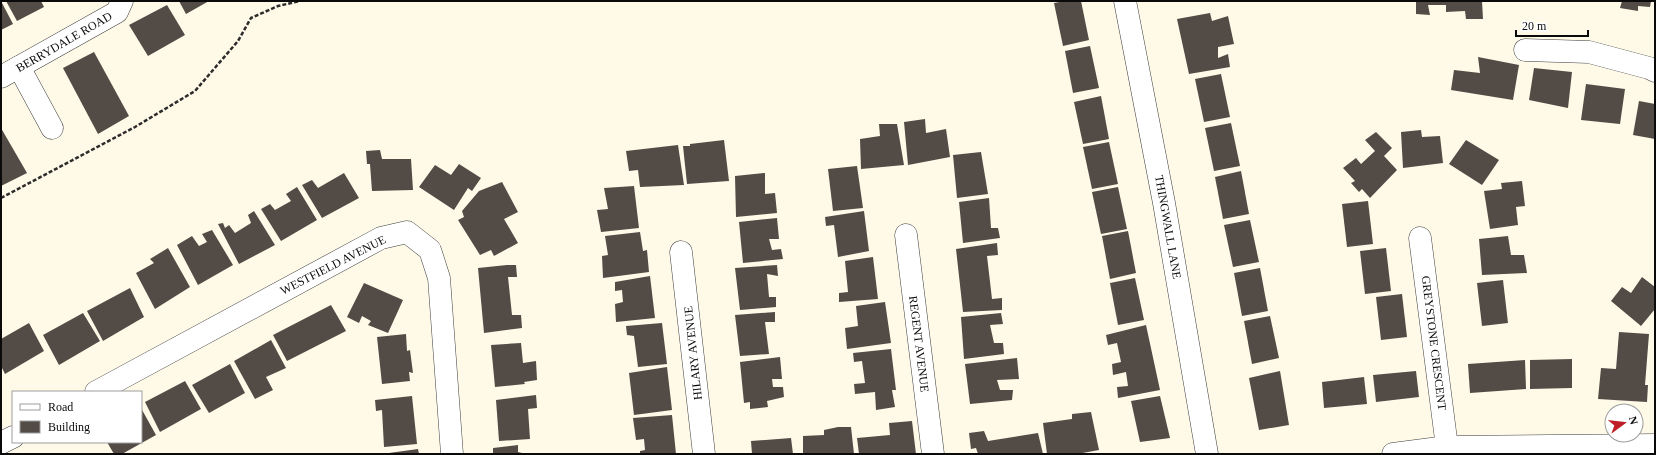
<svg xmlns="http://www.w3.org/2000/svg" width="1656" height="455" viewBox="0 0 1656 455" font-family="'Times New Roman',serif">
<rect width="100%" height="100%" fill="#fffae8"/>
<g fill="#534b46">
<path d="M1 1 13 24 1 30Z"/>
<path d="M6 1H41L44 7 17 21Z"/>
<path d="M179 1H209L186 14Z"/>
<path d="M1065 1H1081L1089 40 1063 46 1054 3Z"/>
<path d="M1416 1H1482L1483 19H1466L1465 11 1446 12V5H1428L1430 15 1416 14Z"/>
<path d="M1622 1H1651L1650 7 1638 6V11L1620 8Z"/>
<path d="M167 5 185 35 148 56 129 25Z"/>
<path d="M1210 13 1212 21 1228 16 1234 44 1218 47V58L1228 54 1230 67 1189 74 1177 19Z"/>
<path d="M1090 46 1099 88 1073 93 1065 51Z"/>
<path d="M94 52 129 116 98 134 63 68Z"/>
<path d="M1478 57 1519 65 1513 100 1451 90 1454 70 1480 73Z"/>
<path d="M1534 68 1572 72 1568 108 1529 100Z"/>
<path d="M1221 74 1230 117 1204 122 1195 79Z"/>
<path d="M1586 84 1625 89 1620 124 1581 120Z"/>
<path d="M1101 96 1109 139 1083 144 1074 102Z"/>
<path d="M1639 101 1655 104V139L1633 135Z"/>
<path d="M925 119 926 133 946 129 950 157 908 165 904 122Z"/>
<path d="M1231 123 1240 166 1214 171 1205 128Z"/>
<path d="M879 124H897L904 165 861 169 860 139 880 136Z"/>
<path d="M1 128 27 173 1 186Z"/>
<path d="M1421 130 1422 137 1440 136 1443 163 1403 168 1401 132Z"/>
<path d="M1376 132 1392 148 1384 156 1397 170 1370 198 1362 189 1359 192 1351 183 1355 181 1343 168 1356 158 1361 164 1375 151 1365 140Z"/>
<path d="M724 140 729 181 687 184 683 146H690V144Z"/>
<path d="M1466 140 1499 160 1482 185 1449 164Z"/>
<path d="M1109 142 1118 184 1092 189 1083 147Z"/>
<path d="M678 145 684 185 640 187 638 170 629 171 626 151Z"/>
<path d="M380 150 382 159H411L413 190 372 191 370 164H367L366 151Z"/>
<path d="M981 152 988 194 957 198 953 155Z"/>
<path d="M459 164 481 178 472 191 468 188 454 210 419 187 435 165 451 175Z"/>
<path d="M857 166 863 208 833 211 828 169Z"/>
<path d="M1241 171 1249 214 1223 219 1215 177Z"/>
<path d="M344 173 359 198 322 218 302 185 312 180 318 188Z"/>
<path d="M765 173V194L775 193 777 213 736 217 735 176Z"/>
<path d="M1522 181 1525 206 1516 207 1518 225 1490 229 1484 191 1502 189 1501 183Z"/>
<path d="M502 182 518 212 504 219 518 243 494 256 491 250 480 255 458 220 464 217 462 211 479 191Z"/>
<path d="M634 186 639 228 601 232 597 210 608 209 604 188Z"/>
<path d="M297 187 317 220 281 241 261 209 270 204 275 210 291 201 286 194Z"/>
<path d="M1118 187 1127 229 1101 234 1092 192Z"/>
<path d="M989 198 991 228H998L1000 238 963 243 959 202Z"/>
<path d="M1368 201 1373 244 1347 247 1342 204Z"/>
<path d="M254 211 275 245 239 264 218 224 223 223 225 228 229 225 235 233 251 223 248 215Z"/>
<path d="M864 211 869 251 838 257 834 225 826 226 825 217Z"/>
<path d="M777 218 779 239H769L772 250 781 249 783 259 743 263 739 222Z"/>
<path d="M1250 220 1259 262 1233 267 1224 225Z"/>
<path d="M212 230 233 265 198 285 177 245 192 236 199 246 207 242 202 234Z"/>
<path d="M1128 231 1136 273 1110 279 1102 236Z"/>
<path d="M640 232 643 251 647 250 649 272 603 278 602 256 608 255 605 236Z"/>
<path d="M1508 236 1511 255H1524L1527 273 1482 275 1479 239Z"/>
<path d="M997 243 998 255 987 256 992 299 1002 298V310L963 312 956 249Z"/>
<path d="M168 248 190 287 155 309 136 273 154 263 150 259Z"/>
<path d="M1386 248 1391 291 1365 294 1360 251Z"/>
<path d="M873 257 878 299 839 302V293L848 292 845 261Z"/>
<path d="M507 265H516L517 277H508L512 315H521L522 328 484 333 478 268Z"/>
<path d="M777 265 778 276 767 274 769 297H776V307L740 310 735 268Z"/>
<path d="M1260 268 1268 311 1242 316 1234 273Z"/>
<path d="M650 276 655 318 616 322 615 304 623 302 622 290 615 291V282Z"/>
<path d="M1642 277 1655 287V309L1641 326 1611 301 1622 287 1631 293Z"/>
<path d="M1135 278 1144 320 1118 325 1110 283Z"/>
<path d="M1503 280 1508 323 1482 326 1477 283Z"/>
<path d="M364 283 403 300 388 333 368 325 371 321 362 316 359 323 347 317Z"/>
<path d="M130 288 144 317 103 341 87 311Z"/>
<path d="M1402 294 1407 337 1381 340 1376 297Z"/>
<path d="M885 302 891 343 847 349 845 328 858 326 856 306Z"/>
<path d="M331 305 346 331 287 361 273 335Z"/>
<path d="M775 312V322H765L769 354 740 356 735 315Z"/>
<path d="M83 313 100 341 59 365 43 335Z"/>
<path d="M1001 313 1003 324 990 325 994 343H1003L1004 354 964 359 961 317Z"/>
<path d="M1270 316 1279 358 1252 364 1244 321Z"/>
<path d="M29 323 44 351 5 374 1 366V339Z"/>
<path d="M662 323 667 364 638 367 634 336 627 335 626 326Z"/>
<path d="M1146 325 1160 390 1118 398 1117 387 1128 386 1126 372 1113 375 1112 364 1121 362 1117 343 1108 345 1106 335Z"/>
<path d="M1619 332 1649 334 1645 385H1648L1647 402 1598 399 1601 368 1616 369Z"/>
<path d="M406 334 407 351 410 350 413 373 409 372 410 381 382 384 377 337Z"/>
<path d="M271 340 286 368 266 377 273 390 255 399 234 361Z"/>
<path d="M521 343 523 363 536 361 537 380 524 382 525 384 495 387 491 345Z"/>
<path d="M891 349 896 390H892L895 407 876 410 875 392 855 394 854 384 865 383 862 361 854 362 853 353Z"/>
<path d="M780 357 782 379H772L773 387H783L784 397 767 401 768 407 750 409V402L744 403 740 362Z"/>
<path d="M1017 358 1019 379 997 380 1000 390H1013L1012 400 970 404 965 364Z"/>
<path d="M1572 359V388L1530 389V360Z"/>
<path d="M1525 360 1526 389 1470 393 1468 364Z"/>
<path d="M230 364 245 393 209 413 192 385Z"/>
<path d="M667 367 672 410 634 415 629 373Z"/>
<path d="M1280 371 1289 425 1259 430 1249 378Z"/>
<path d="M1416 371 1419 397 1376 402 1373 375Z"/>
<path d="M1364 377 1367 404 1324 408 1322 382Z"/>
<path d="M185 381 201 409 160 432 145 402Z"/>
<path d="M536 395 537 408 528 409 530 439 499 441 496 400Z"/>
<path d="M412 396 417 444 384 447 382 410 376 411 375 400Z"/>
<path d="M1160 396 1170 438 1140 442 1131 401Z"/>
<path d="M141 408 156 435 122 454H114L107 442H141Z"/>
<path d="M1091 412 1099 450 1077 454H1047L1043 423 1072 419V414Z"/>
<path d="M672 415 676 454H640V451L645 450 644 439 636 440 633 418Z"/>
<path d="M912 421 916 454H859L857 438 890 435 889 423Z"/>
<path d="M838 427H851L854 454H803V436L824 435V430Z"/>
<path d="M984 431 988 441 1038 433 1043 454H978L976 448 971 449 969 433Z"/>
<path d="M791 438 793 454H752L751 441Z"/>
<path d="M518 445V452L526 454H493V448Z"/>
<path d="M418 449 419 454H389V453Z"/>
</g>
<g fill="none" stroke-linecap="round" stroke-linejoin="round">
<defs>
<g id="street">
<path d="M1125 1 1164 203 1207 454"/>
<path d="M1525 50 1589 52 1649 68 1655 71"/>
<path d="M19 67 52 128"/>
<path d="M1 77 117 12 122 1"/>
<path d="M906 235 933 454"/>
<path d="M1420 238 1447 447"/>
<path d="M681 252 704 454"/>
<path d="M96 392 381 238 407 232 430 250 439 278 452 454"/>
<path d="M1 443 13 437"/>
<path d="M1393 454 1447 447 1655 445"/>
</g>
</defs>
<use href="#street" stroke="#3d3d3d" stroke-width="23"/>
<path stroke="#2c2c2c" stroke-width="2.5" stroke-dasharray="4 2" stroke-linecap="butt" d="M1 198 135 127 195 91 238 41 251 18 278 6 300 1"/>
<use href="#street" stroke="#fff" stroke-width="22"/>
</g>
<g text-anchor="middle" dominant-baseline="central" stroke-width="4" stroke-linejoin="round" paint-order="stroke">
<g font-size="12" fill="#0a0a0a" stroke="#fff">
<text transform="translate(64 42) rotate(-30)">BERRYDALE ROAD</text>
<text transform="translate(1168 227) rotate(80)">THINGWALL LANE</text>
<text transform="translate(333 265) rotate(-27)">WESTFIELD AVENUE</text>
<text transform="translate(1434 343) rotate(83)">GREYSTONE CRESCENT</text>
<text transform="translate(919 344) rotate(83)">REGENT AVENUE</text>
<text transform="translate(693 353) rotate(-96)">HILARY AVENUE</text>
</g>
</g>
<rect width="1656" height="455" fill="none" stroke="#0a0a0a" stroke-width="4"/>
<rect x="12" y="391" width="130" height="52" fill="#ffffff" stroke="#9d9d9d"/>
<rect x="20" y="404" width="20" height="6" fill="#ffffff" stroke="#9d9d9d"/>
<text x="48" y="411" font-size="12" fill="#0a0a0a">Road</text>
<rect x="20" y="421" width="20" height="12" fill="#534b46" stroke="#9d9d9d"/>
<text x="48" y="431" font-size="12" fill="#0a0a0a">Building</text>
<g transform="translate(1624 423) rotate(75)"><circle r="19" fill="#ffffff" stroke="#9d9d9d"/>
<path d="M0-3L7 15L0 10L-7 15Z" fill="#bf1e28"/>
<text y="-6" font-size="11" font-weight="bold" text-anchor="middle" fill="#0a0a0a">N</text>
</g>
<path d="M1516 30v6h72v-6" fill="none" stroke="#0a0a0a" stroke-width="2"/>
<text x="1522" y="30" font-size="12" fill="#0a0a0a" stroke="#ffffff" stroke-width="3" paint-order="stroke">20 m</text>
</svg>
